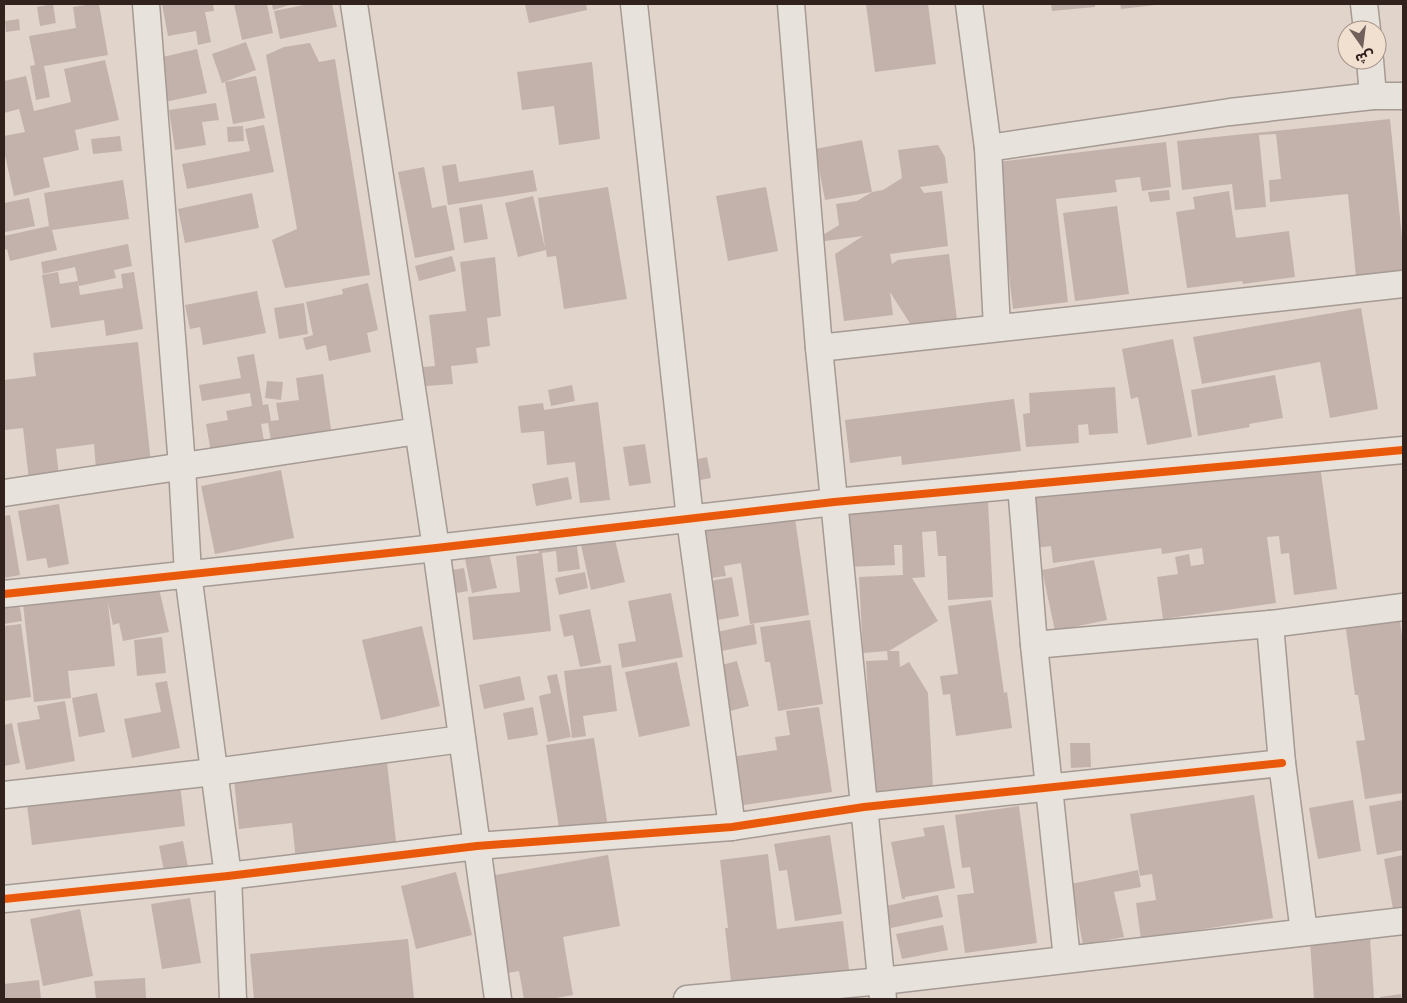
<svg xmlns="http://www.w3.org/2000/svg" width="1407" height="1003" viewBox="0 0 1407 1003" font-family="Georgia,'Noto Sans Arabic',serif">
<rect width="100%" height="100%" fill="#e0d4cb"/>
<g fill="#c3b2ac">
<path d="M53 4 56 23 40 26 37 7Z"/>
<path d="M92 4H99L108 55 44 66 50 97 36 100 30 66 35 65 29 36 76 28 73 7Z"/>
<path d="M162 4H213L214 11 205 12 211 42 198 45 196 31 168 36Z"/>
<path d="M234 4H267L273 33 242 40Z"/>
<path d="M272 4H293L273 10Z"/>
<path d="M309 4H332L337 27 280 39 274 11Z"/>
<path d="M525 4H586L587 10 529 23Z"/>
<path d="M866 4H928L936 64 875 72Z"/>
<path d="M1051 4H1095V7L1052 11Z"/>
<path d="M1120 4H1155V5L1121 9Z"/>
<path d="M19 19 20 30 6 32 5 21Z"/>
<path d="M246 42 256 70 222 83 212 54Z"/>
<path d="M310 43 319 62 335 59 370 275 285 288 272 240 297 229 266 55 284 47Z"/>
<path d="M197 49 207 93 160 103 150 60Z"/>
<path d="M105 60 119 120 75 130 79 150 43 158 50 187 14 196 4 151V136L25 132 19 109 4 113V81L26 76 34 111 71 102 64 69Z"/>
<path d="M592 62 600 139 559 145 554 106 522 110 517 72Z"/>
<path d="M256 76 265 118 233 124 225 82Z"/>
<path d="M216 103 219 120 202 122 206 145 175 150 169 110Z"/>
<path d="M1390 119 1403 248V273L1356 277 1348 194 1270 202 1269 180 1281 179 1276 134 1259 135 1266 207 1235 210 1232 184 1182 190 1177 141Z"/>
<path d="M264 125 274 172 187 189 182 164 250 151 245 129Z"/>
<path d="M243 126 244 141 228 142 227 127Z"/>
<path d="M120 136 122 151 93 154 91 139Z"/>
<path d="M862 140 872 192 825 200 815 149Z"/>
<path d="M1166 142 1171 187 1142 191 1140 177 1115 180 1117 192 1056 199 1068 302 1013 309 1002 216 998 162Z"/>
<path d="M938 145 945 157 948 183 920 187 924 193 942 191 948 246 890 254 892 264 898 260 949 254 957 320 911 325 890 292 893 315 844 321 835 254 863 236 810 243 839 225 836 204 857 201 872 192 883 190 902 178 898 150Z"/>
<path d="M456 164 459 182 533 170 537 191 448 205 442 166Z"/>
<path d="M424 167 432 208 446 205 455 250 415 258 398 172Z"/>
<path d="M123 180 129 219 52 230 57 250 10 261 7 249 4 250V236L49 226 44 193Z"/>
<path d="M608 187 627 299 564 309 556 256 547 257 546 250 518 257 505 203 533 196 545 248 538 198Z"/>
<path d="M766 187 778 251 728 261 716 196Z"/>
<path d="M1169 190 1170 200 1150 202 1148 192Z"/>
<path d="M1229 191 1236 238 1289 231 1295 277 1243 284 1242 281 1187 288 1176 212 1195 209 1193 197Z"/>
<path d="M252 193 259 228 185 243 178 209Z"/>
<path d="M29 198 35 226 5 232 4 203Z"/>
<path d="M482 204 488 239 464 243 459 208Z"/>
<path d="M1117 206 1129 294 1075 301 1063 213Z"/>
<path d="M128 244 132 266 114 270 116 278 79 286 75 267 43 274 41 262Z"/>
<path d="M452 256 456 271 419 281 415 266Z"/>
<path d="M495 257 501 316 487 318 490 346 476 348 478 363 451 366 453 384 426 386 423 367 435 366 429 315 466 311 460 262Z"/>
<path d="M58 272 60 284 78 281 80 295 123 288 121 274 134 272 143 329 106 336 104 320 51 328 42 275Z"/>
<path d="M368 283 378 330 367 333 371 352 329 361 326 345 306 350 303 338 313 335 306 302 343 294 342 289Z"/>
<path d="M257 291 266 333 203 345 200 327 190 329 185 305Z"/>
<path d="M304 303 308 334 279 339 274 308Z"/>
<path d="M1361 308 1378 409 1330 418 1320 362 1202 384 1193 337Z"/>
<path d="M1173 339 1192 437 1147 445 1138 397 1131 399 1122 349Z"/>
<path d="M138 342 151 463 96 469 94 444 56 449 59 476 29 480 23 428 4 430V380L36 376 33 353Z"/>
<path d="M254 354 263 405 268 404 271 421 279 420 276 403 299 400 296 378 323 374 333 443 273 452 268 423 261 424 265 446 212 458 206 424 228 420 226 411 252 406 250 393 202 401 199 385 241 378 237 357Z"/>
<path d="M1275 375 1283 418 1249 424 1250 427 1198 436 1191 390Z"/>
<path d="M267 381 283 382 281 400 265 398Z"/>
<path d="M572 385 575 401 551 406 548 390Z"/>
<path d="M1115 387 1118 433 1089 435 1088 424 1078 425 1079 443 1026 447 1023 414 1030 413 1029 393Z"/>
<path d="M1014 399 1021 451 902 465 901 456 850 463 845 420Z"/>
<path d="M598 402 610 500 580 503 575 462 547 465 544 431 521 433 518 406 543 403 544 410Z"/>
<path d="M645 444 651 483 629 486 623 447Z"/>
<path d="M707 457 711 478 689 482 684 462Z"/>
<path d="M1319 458 1337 589 1294 595 1289 553 1281 554 1279 536 1267 537 1276 603 1163 619 1157 577 1178 574 1175 557 1189 554 1191 566 1204 564 1202 548 1162 554 1161 548 1053 563 1051 546 1035 548 1028 499Z"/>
<path d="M281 470 294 538 215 554 201 486Z"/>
<path d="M568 477 572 499 536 506 532 484Z"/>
<path d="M988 502 993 597 948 600 946 556H938L936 531 922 532 925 577 912 578 938 621 889 651H899L900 667 909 662 928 693 934 806 874 809 866 661 888 660 887 651 863 653 859 577 903 575 902 545H894L895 565 849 567 846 511Z"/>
<path d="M59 504 69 564 48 568 46 558 27 561 18 511Z"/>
<path d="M794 511 809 615 750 624 741 563 724 566 726 576 696 580 688 526Z"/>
<path d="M10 515 20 575 4 578V516Z"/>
<path d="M613 531 625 582 591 590 579 536Z"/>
<path d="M576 539 580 569 558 572 556 551 542 553 551 631 473 640 468 597 520 592 516 556 539 553 537 541Z"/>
<path d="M489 553 497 588 472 593 465 559Z"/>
<path d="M1094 560 1107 620 1055 631 1042 570Z"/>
<path d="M464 568 468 591 457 593 452 570Z"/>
<path d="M585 572 588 588 559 595 555 578Z"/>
<path d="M732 577 739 616 712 621 705 582Z"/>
<path d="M158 584 169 632 123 641 119 623 113 625 108 603 115 666 68 671 71 698 34 702 23 604Z"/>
<path d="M671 593 683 657 622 668 618 644 636 641 628 601Z"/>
<path d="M991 600 1004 693 1007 692 1012 728 956 736 950 694 943 695 940 676 958 674 948 606Z"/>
<path d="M19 601 22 621 4 624V603Z"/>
<path d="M590 609 601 663 580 667 573 635 564 637 559 615Z"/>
<path d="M1399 614 1403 643V793L1365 799 1356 741 1365 740 1358 695H1355L1345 622Z"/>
<path d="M810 620 823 704 778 711 770 662H765L760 627Z"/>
<path d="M21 624 31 697 4 701V626Z"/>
<path d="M754 624 757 644 716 652 712 633Z"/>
<path d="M422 626 440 706 381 720 362 640Z"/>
<path d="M162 637 166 673 137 676 134 640Z"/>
<path d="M737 661 749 706 719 714 706 669Z"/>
<path d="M677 662 690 726 639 737 625 672Z"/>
<path d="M611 665 617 711 583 716 586 736 572 738 564 671Z"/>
<path d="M557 674 571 737 548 742 539 696 551 693 547 676Z"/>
<path d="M520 676 525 700 484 709 479 685Z"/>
<path d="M167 681 180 748 132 758 124 719 161 712 155 683Z"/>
<path d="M97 693 105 732 79 737 72 698Z"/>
<path d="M65 701 75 761 26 770 17 723 40 719 37 706Z"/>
<path d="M533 707 538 735 508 740 503 713Z"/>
<path d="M819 707 832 792 731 807 724 758 777 750 775 737 790 735 786 711Z"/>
<path d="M12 723 20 763 4 766V725Z"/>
<path d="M594 738 608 827 560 834 546 745Z"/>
<path d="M1070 743H1090L1091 767 1071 768Z"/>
<path d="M387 762 398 859 297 870 292 823 239 829 234 779Z"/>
<path d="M179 777 185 826 32 845 26 796Z"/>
<path d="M1254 795 1273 918 1141 939 1136 903 1156 900 1152 874 1140 876 1130 814Z"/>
<path d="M1353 800 1361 851 1318 859 1309 808Z"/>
<path d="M1403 800V850L1377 855 1369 806Z"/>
<path d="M1019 806 1037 943 965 953 957 895 974 893 970 867 962 868 955 815Z"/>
<path d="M944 825 955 888 905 897V899H902L891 842 925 836 923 828Z"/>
<path d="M830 835 842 914 795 921 787 870 779 871 774 844Z"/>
<path d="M183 841 189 872 165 876 159 846Z"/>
<path d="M768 854 777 929 843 921 850 977 732 990 725 928H728L720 860Z"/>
<path d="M608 855 620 926 563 937 573 995 550 999H524L519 971 508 973 490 876Z"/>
<path d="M1403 855V907L1393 909 1384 859Z"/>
<path d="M1138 870 1141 887 1114 892 1124 937 1083 945 1071 884Z"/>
<path d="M456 872 472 935 416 949 401 886Z"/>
<path d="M938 895 943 917 891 928 886 906Z"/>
<path d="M190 898 201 963 162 969 151 904Z"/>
<path d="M80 909 93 976 43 986 30 919Z"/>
<path d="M943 925 948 950 902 959 896 934Z"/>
<path d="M1370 937 1374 999H1314L1310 942Z"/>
<path d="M408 939 414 999H254L250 954Z"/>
<path d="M145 978 146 999H96L94 981Z"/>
<path d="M39 980 41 999H4V984Z"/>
<path d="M1401 994 1402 999H1380V997Z"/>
</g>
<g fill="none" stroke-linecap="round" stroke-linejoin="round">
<defs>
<g id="minor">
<path d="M146 4 182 466 188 574 228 876 233 999"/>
<path d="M354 4 436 548 498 999"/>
<path d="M634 4 690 519 732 827"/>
<path d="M791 4 819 348 883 999"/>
<path d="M969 4 988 148 997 328"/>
<path d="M1364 4 1367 30"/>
<path d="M1370 60 1373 96H1403"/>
<path d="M988 148 1230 112 1373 96"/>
<path d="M819 348 1403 284"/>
<path d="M1021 485 1034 645 1067 959"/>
<path d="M4 493 418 431"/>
<path d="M4 594 436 548 834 502 1403 450"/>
<path d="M1270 624 1282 763 1304 932"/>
<path d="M1034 645 1270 624 1403 607"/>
<path d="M4 795 214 772 462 739"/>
<path d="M4 899 228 876 477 846 732 827 864 807 1282 763"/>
<path d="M687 999 882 981 1403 921"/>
</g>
</defs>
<use href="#minor" stroke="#a59a94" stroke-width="29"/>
<use href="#minor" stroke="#e8e2dc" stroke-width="26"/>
<defs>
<g id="cycleway">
<path d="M4 594 436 548 834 502 1403 450"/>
<path d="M4 899 228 876 477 846 732 827 864 807 1282 763"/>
</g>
</defs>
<use href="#cycleway" stroke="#f1dfd0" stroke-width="11"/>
<use href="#cycleway" stroke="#e8590c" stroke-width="8"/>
</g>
<rect width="1407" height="1003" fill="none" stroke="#32221e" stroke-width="10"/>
<g transform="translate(1362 45) rotate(166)"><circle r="24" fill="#f1dfd0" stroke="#a59389"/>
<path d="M0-4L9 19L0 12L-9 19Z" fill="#6f605b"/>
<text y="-8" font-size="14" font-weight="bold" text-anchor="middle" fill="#32221e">ش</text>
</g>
</svg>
